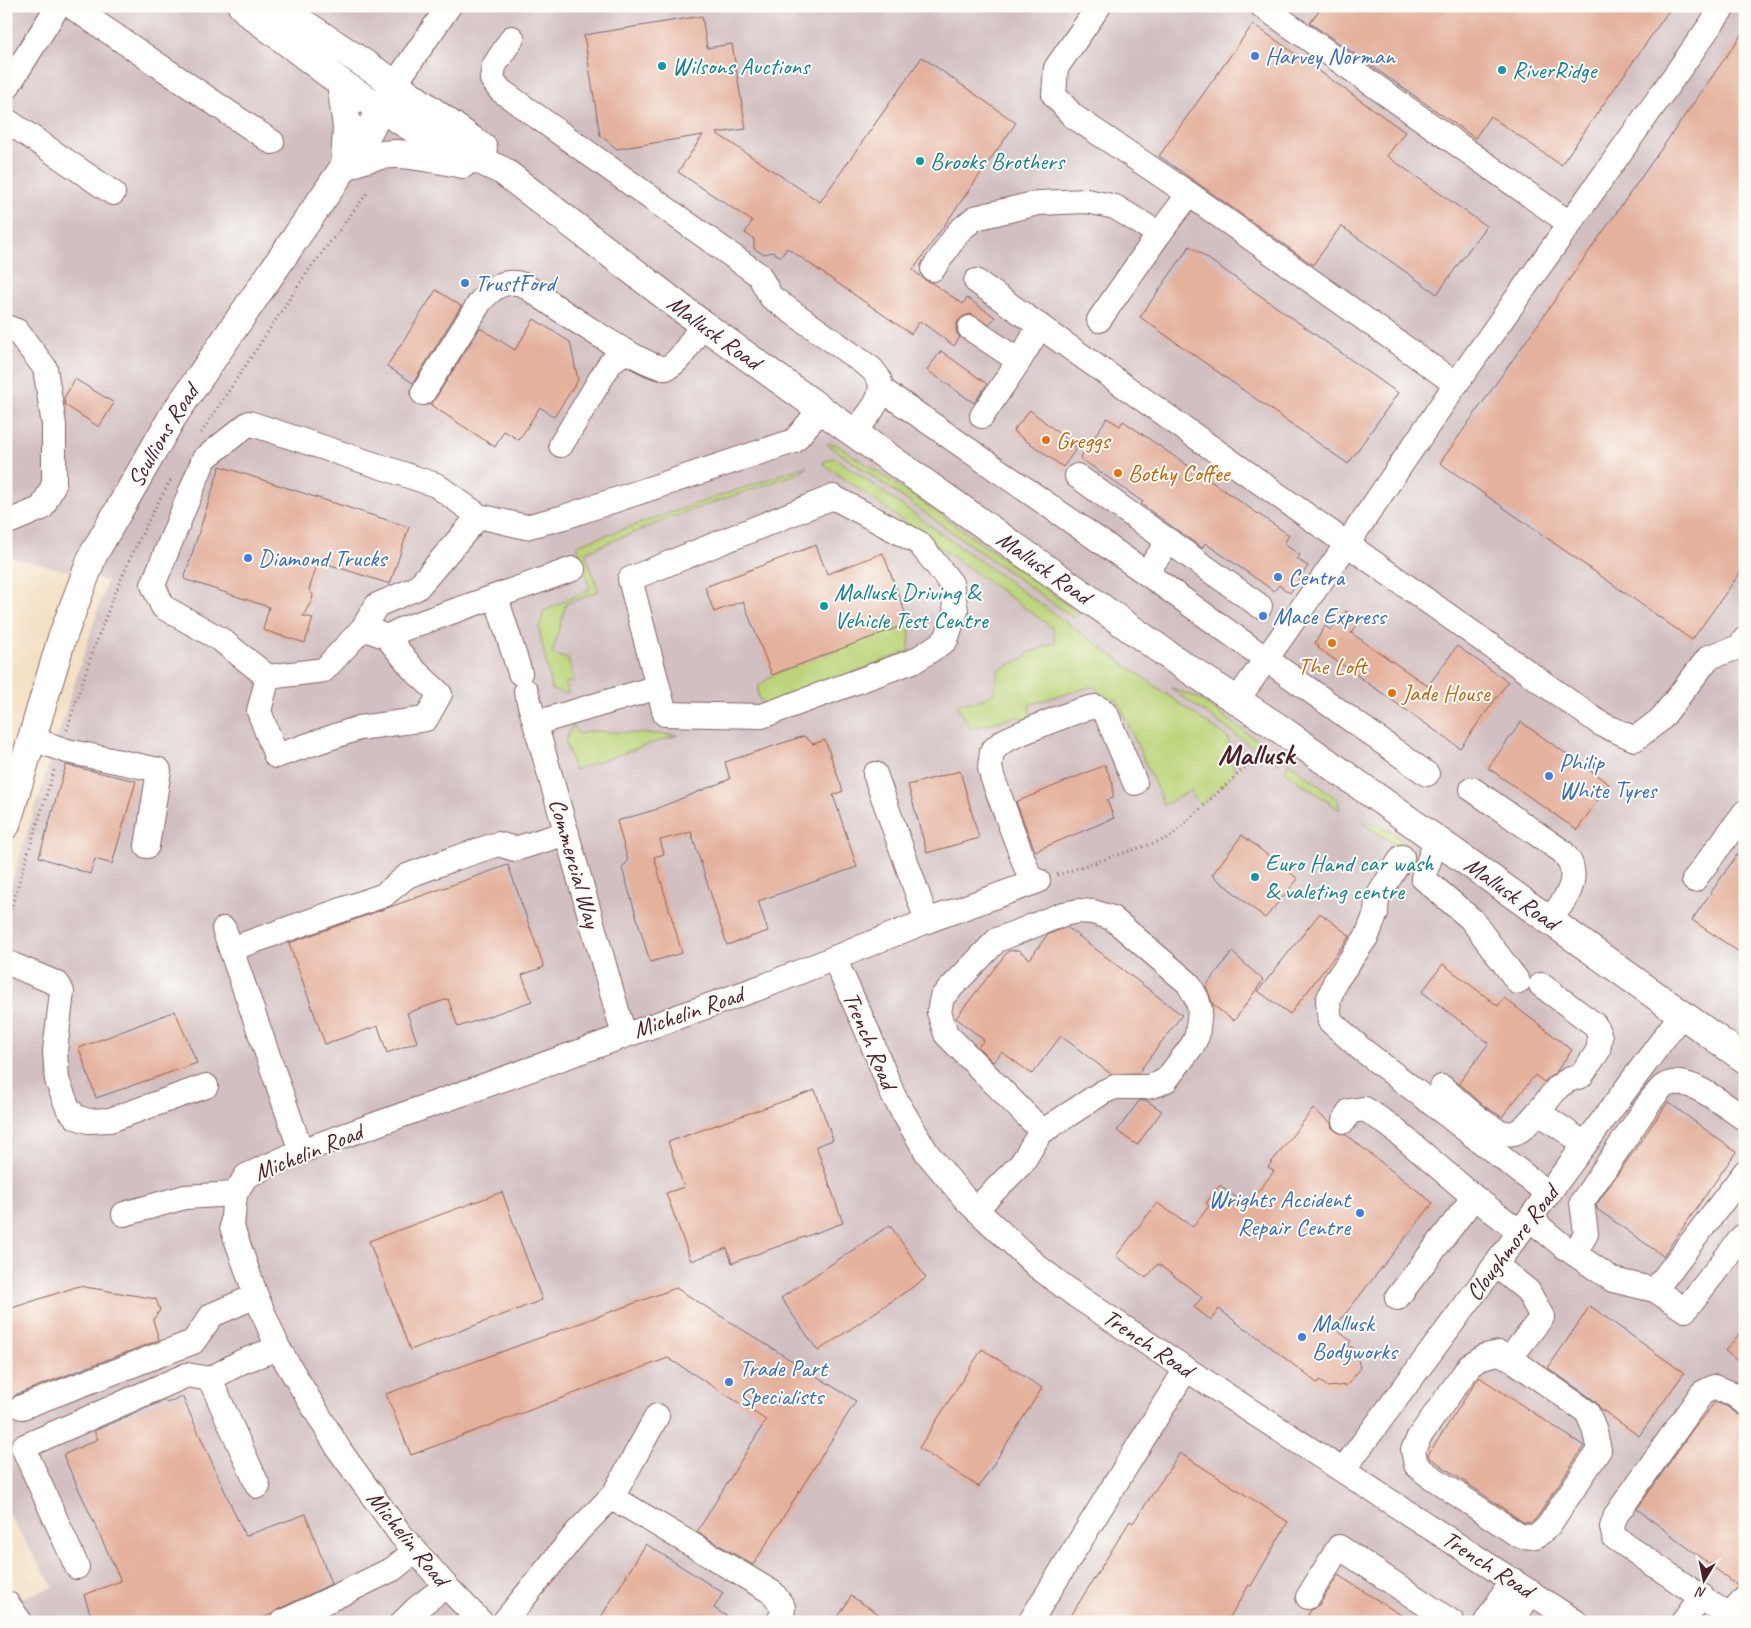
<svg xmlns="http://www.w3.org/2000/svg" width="1751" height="1628" viewBox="0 0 1751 1628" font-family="Caveat,sans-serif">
<rect width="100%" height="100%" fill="#fdfcf7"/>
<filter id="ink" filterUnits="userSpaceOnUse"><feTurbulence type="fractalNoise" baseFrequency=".02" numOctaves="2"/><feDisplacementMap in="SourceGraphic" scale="10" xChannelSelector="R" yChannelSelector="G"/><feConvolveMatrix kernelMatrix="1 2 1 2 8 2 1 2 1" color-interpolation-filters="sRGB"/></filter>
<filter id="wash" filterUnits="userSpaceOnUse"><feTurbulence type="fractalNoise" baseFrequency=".0096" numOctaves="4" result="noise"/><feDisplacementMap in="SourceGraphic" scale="20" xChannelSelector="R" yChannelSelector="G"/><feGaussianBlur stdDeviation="1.12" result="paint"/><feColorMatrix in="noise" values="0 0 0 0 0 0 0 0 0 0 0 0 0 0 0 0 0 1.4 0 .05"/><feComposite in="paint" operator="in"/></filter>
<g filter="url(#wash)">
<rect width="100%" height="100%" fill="#f4e0c5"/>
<path fill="#d2bfc1" d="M6 6H1745V1622H6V1603L53 1587 6 1510V900L107 581 6 556Z"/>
<g fill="#bbd479" stroke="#827a52">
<path d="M827 444H836L943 516 1079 613 1074 618Z"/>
<path d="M834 457 1228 738 1234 774 1201 805 1190 791 1164 805 1117 699 1103 702 1095 686 1030 704 1029 724 1019 716 970 729 956 704 978 701 993 694 998 670 1026 657 1028 653 1055 642 1053 628 822 463Z"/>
<path d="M807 466 797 474 683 513 585 552 599 591 566 604 552 654 568 659 574 680 566 683 568 694 552 690 539 629 544 611 590 589 577 545Z"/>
<path d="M910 621 909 651 769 706 761 702 758 695V687L772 675Z"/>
<path d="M1171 688 1198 698 1281 757 1276 764Z"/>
<path d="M573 725 579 734 589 731 677 735 574 770 565 741Z"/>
<path d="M1289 762 1338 800 1340 810 1285 772Z"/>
<path d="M1372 822 1392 832 1412 850V856L1363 824Z"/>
</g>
<g id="blocks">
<g fill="#e4b19d">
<path d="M1322 6H1672L1561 165 1490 116 1475 138 1310 23Z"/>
<path d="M702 16 707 48 732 44 746 129 716 133 820 202 922 57 1016 123 913 270 925 280 932 283 963 304 967 298 995 317 989 325 971 314 964 316 958 321 956 327 957 334 960 337 954 346 920 321 911 334 787 248 781 257 773 252 764 254 754 249V239L745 233 752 221 678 172 703 135 617 149 600 135 584 35Z"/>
<path d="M1253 24 1405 132 1387 156 1486 226 1437 294 1341 226 1313 265 1159 156Z"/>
<path d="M1745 30V566L1692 640 1440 463Z"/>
<path d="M1190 246 1398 393 1348 464 1140 317Z"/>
<path d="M436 290 461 306 413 383 387 366Z"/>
<path d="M534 319 570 342 578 380 554 417 540 407 519 440 504 431 495 447 431 405 480 328 515 350Z"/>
<path d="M941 351 987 384 974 403 927 370Z"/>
<path d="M75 379 114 403 99 427 65 405 64 398Z"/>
<path d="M1030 410 1077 448 1063 467 1013 431Z"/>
<path d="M1107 418 1120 426 1123 421 1289 535 1284 544 1300 555 1297 559 1308 566 1290 593 1279 585 1274 591 1205 543 1202 548 1141 504 1143 502 1080 458Z"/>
<path d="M220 466 312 496 409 527 390 584 318 561 309 590 313 595 312 600 303 616 313 618 305 643 263 630 269 607 184 579Z"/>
<path d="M816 545 827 574 883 553 909 623 772 675 743 601 714 612 705 587Z"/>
<path d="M1346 611 1360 621 1351 633 1428 686 1457 646 1508 682 1460 748 1318 648 1319 646 1315 643 1325 626 1331 630Z"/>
<path d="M1521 722 1609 784 1577 830 1488 768Z"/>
<path d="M804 736 813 744 825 740 843 791 833 795 857 867 758 901 768 931 727 945 691 832 660 840 664 854 654 857 682 953 650 962 622 868 628 861 617 821 658 809V808L730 779 725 762Z"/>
<path d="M66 765 136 781 112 864 95 859 90 874 39 857Z"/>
<path d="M1105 765 1113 784V798L1107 800 1114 818 1035 851 1016 802Z"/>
<path d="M960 771 979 838 927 853 908 785Z"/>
<path d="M1242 835 1298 879 1265 918 1212 875Z"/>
<path d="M1745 843V956L1692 920Z"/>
<path d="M508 865 544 967 522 975 532 1001 458 1027 448 999 407 1013 417 1042 387 1053 378 1026 325 1044 289 943Z"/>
<path d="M1320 913 1350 936 1290 1014 1258 991Z"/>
<path d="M1067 927 1182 1015 1138 1073 1111 1074 1061 1036 1032 1074 1002 1052 993 1062 978 1047 984 1040 956 1018 1008 951 1018 950 1030 959 1047 935Z"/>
<path d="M1232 952 1263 980 1234 1021 1213 1005 1206 986Z"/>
<path d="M1443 964 1498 1006 1504 998 1572 1050 1556 1072 1544 1082 1535 1075 1502 1117 1484 1106 1459 1083 1489 1043 1422 992Z"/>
<path d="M175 1011 197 1063 96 1098 79 1048Z"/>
<path d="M815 1090 833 1140 816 1146 843 1223 732 1263 727 1248 691 1261 666 1193 684 1187 668 1142Z"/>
<path d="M1139 1101H1147L1162 1111 1137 1145 1117 1131Z"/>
<path d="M1668 1102 1736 1152 1663 1256 1597 1209 1596 1205Z"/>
<path d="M1313 1109 1331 1123 1332 1128 1337 1132 1345 1134 1433 1203 1334 1328 1351 1341 1348 1345 1356 1350 1360 1369 1347 1385 1328 1387 1319 1380 1317 1383 1246 1328 1245 1329 1219 1309 1211 1320 1194 1307 1202 1297 1158 1264 1146 1278 1116 1256 1157 1203 1193 1227 1209 1206 1206 1203 1220 1185 1247 1206 1274 1171 1268 1167Z"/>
<path d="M502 1192 542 1300 410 1350 369 1241Z"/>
<path d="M890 1225 926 1278 818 1351 781 1298Z"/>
<path d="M79 1286 156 1299 160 1310 153 1320 159 1340 17 1394 6 1403V1310Z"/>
<path d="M676 1288 856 1401 753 1565 697 1532 766 1420 668 1358 411 1455 386 1394Z"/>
<path d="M1590 1306 1684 1373 1639 1436 1601 1409 1595 1401 1548 1368Z"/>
<path d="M1745 1327V1367L1725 1351Z"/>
<path d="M982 1349 1042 1388 979 1487 919 1448Z"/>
<path d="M1479 1377 1584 1446 1538 1516 1531 1523 1523 1522 1429 1457 1428 1455Z"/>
<path d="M182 1396 245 1536 306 1514 331 1584 277 1610 272 1614 253 1622H93L84 1595 121 1581 63 1455 98 1439 94 1431 165 1400 167 1403Z"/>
<path d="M1715 1402 1726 1406 1745 1419V1577L1738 1586 1637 1509 1693 1429Z"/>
<path d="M1180 1453 1288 1522 1251 1586 1249 1585 1227 1622H1067L1130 1521 1133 1523Z"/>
<path d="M646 1544 723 1593 714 1608 735 1622H598Z"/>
<path d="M1338 1575 1412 1622H1304L1311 1610 1320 1604Z"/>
<path d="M851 1596 891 1622H835Z"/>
</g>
</g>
</g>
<g filter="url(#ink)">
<use href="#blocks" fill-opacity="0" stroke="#866361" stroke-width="1"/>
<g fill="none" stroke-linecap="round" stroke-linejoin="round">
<defs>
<g id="minor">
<path d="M71 6 272 142"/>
<path d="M1099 6 1056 68 1054 95 1073 116 1189 194 1456 384"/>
<path d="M1262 6 1569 223"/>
<path d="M512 38 494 66 492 79 500 90 759 275 771 297 872 369C874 372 877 375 879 379 887 398 864 419 854 433"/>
<path d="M395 84 449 6"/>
<path d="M6 89 58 6"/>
<path d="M6 120 113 193"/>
<path d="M933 269 959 231 975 218 1038 203 1087 201 1115 207 1159 234"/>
<path d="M976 281 1601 724 1635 739 1661 719 1709 657 1739 647 1745 639"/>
<path d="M1099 320 1159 234 1189 194"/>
<path d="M6 327 17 331 45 368 54 425V484L42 508 6 523"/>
<path d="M970 328 1019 361"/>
<path d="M881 389 1146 573 1427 774"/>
<path d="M423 393 480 302C492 288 505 278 524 285 544 299 650 373 666 368 681 363 694 336 702 324"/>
<path d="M982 416 1019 361 1040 326"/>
<path d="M561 445 609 365 617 357 627 352"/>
<path d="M1077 476 1260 606"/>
<path d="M833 497 919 543 951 583 956 610 946 640 916 660 762 716 665 714 630 579Z"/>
<path d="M479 516 417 588 377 605 363 628 324 670 268 677 220 639 163 607 153 585 204 459 249 423 436 485 479 516 526 527 564 517 794 441 821 409"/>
<path d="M1146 573 1169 541"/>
<path d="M496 597 520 673"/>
<path d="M387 637 403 629 573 569"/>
<path d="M268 677 259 711 276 756 359 728 426 719 440 694 413 669 387 637 363 628"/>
<path d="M526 691 624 1035"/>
<path d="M1236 700 1245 689 1347 544 1456 384 1724 6"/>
<path d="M536 723 658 687"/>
<path d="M32 739 67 751 159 770 147 846"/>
<path d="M875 774 927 921"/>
<path d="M1472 789 1563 852C1565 856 1570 860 1571 865 1578 887 1561 904 1549 921"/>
<path d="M1436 840 1423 878 1471 919 1518 982"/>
<path d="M1402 857 1377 898 1376 913 1367 936 1335 982 1328 1001 1330 1021 1360 1048 1549 1194"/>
<path d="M1694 880 1745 812"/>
<path d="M1032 883 993 779 990 768 992 751C996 748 999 744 1004 741 1016 735 1085 706 1095 707 1101 708 1104 712 1107 716L1135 783"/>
<path d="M224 929 301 1151"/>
<path d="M231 949 384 895 407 876 453 859 498 844 515 849 567 833"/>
<path d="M834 958 866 1028 893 1095 927 1153 967 1201 1038 1267 1075 1295 1186 1369 1576 1622"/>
<path d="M6 962 58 984 62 992 55 1051 57 1080 68 1108 76 1117 88 1121 110 1120 206 1086"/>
<path d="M1541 985 1595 1025 1600 1037 1598 1051 1581 1076 1568 1080 1558 1087 1538 1112 1585 1144"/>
<path d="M1442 1087C1457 1099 1493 1138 1514 1133 1524 1130 1531 1119 1538 1112"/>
<path d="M1344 1121 1350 1111 1365 1109 1389 1125 1474 1197"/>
<path d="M976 1209 1022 1163 1040 1133 1037 1126 946 1034 939 1012 942 997 997 940 1063 914 1079 911 1093 912 1112 918 1188 983 1197 999 1200 1010 1197 1036 1192 1046 1166 1080 1158 1084 1147 1087H1115L1103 1092 1040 1133"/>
<path d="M124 1214 185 1197 235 1194"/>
<path d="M1530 1219 1563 1246 1613 1280 1655 1290 1745 1172"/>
<path d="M1575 1252 1586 1234 1582 1202 1651 1100C1655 1096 1659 1089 1664 1086 1687 1072 1726 1107 1745 1119"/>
<path d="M1496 1265 1528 1291 1542 1317 1510 1358 1587 1412 1594 1428 1599 1450 1549 1525C1538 1537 1535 1539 1518 1535L1427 1474 1416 1465 1413 1450 1419 1437 1470 1365 1485 1356 1499 1353 1510 1358"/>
<path d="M1655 1290 1685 1310 1742 1237H1745"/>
<path d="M1397 1298 1474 1197 1520 1232"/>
<path d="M210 1379 258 1486"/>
<path d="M1745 1403 1733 1394 1714 1387 1702 1393 1616 1515 1612 1527 1614 1537 1723 1612H1733L1745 1598"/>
<path d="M22 1407 193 1342 212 1315 256 1296"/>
<path d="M657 1416 614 1494C616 1501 620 1504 627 1506L773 1593 783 1607 782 1616 778 1622"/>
<path d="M1343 1470 1681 1015"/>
<path d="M77 1567 23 1447 187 1375 210 1379 241 1362 278 1348"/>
<path d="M1308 1597 1339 1547 1452 1622"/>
<path d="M283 1622 393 1569 415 1551"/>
<path d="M403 1622 417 1608 446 1586"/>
<path d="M481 1622 446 1586 401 1535 340 1451 278 1348 256 1296 232 1227 235 1194 246 1176 301 1151 767 985 927 921 1038 881"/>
<path d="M504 1622 578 1531 614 1494"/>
<path d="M1030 1622 1186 1369"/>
<path d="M1486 1622 1513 1580"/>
<path d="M1512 1622 1531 1592"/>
<path d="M1683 1622 1702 1596"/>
</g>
<g id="major">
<path id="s1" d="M242 6 249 13 341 83 364 98 421 133 503 171 702 324 854 433 1178 662 1276 726 1745 1059"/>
<path d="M277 6 395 84 483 148"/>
<path d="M341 83 347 127 345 166"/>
<path d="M345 166C391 145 416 156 463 164"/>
<path id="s2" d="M6 825 62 638 93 555 173 416 367 134 395 84"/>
<path d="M6 1605 18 1622"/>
</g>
</defs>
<use href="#minor" stroke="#866361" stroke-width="26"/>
<use href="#major" stroke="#866361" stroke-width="30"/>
<g stroke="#866361" stroke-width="3" stroke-dasharray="1 4" stroke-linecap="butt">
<path d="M201 433 308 271 369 191"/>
<path d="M67 730C94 643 125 557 172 478"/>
<path d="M1057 875 1169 838 1256 757"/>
<path d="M6 924 55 767"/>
</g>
<use href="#minor" stroke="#fff" stroke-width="24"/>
<use href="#major" stroke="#fff" stroke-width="28"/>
</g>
</g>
<g fill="#3f7fe0" stroke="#fdfcf7" stroke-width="2">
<circle cx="1255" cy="56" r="5"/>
<circle cx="465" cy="283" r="5"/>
<circle cx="248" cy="558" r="5"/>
<circle cx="1278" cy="577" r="5"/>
<circle cx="1263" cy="616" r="5"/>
<circle cx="1549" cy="776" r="5"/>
<circle cx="1360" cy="1213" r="5"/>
<circle cx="1302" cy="1337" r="5"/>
<circle cx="729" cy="1382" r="5"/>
</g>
<g fill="#0f9aa8" stroke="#fdfcf7" stroke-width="2">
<circle cx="662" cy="66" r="5"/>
<circle cx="1502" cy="70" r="5"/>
<circle cx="920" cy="161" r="5"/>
<circle cx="824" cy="606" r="5"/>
<circle cx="1255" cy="877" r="5"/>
</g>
<g fill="#e8710a" stroke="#fdfcf7" stroke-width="2">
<circle cx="1046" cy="440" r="5"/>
<circle cx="1118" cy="473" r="5"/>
<circle cx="1332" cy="643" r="5"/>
<circle cx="1392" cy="693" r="5"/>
</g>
<g text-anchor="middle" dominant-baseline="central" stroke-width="4" stroke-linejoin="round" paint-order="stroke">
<g font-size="24" fill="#366cbe" stroke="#fdfcf7" text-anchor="start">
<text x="1265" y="56">Harvey Norman</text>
<text x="475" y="283">TrustFord</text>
<text x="258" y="558">Diamond Trucks</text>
<text x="1288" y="577">Centra</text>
<text x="1273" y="616">Mace Express</text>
<text x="1559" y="762">Philip<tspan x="1559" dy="28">White Tyres</tspan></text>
<text x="1350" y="1199" text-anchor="end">Wrights Accident<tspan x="1350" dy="28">Repair Centre</tspan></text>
<text x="1312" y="1323">Mallusk<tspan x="1312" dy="28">Bodyworks</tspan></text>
<text x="739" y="1368">Trade Part<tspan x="739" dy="28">Specialists</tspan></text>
</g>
<g font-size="24" fill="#0d838f" stroke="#fdfcf7" text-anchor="start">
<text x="672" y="66">Wilsons Auctions</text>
<text x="1512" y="70">RiverRidge</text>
<text x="930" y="161">Brooks Brothers</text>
<text x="834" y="592">Mallusk Driving &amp;<tspan x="834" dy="28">Vehicle Test Centre</tspan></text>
<text x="1265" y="863">Euro Hand car wash<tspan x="1265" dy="28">&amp; valeting centre</tspan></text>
</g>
<g font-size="24" fill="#4a1f2b" stroke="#fdfcf7">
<text stroke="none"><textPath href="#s1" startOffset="576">Mallusk Road</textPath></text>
<text stroke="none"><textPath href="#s2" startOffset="422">Scullions Road</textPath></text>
<text stroke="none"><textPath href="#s1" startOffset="981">Mallusk Road</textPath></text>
<text transform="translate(575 863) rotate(74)">Commercial Way</text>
<text stroke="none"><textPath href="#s1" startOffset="1551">Mallusk Road</textPath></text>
<text transform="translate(688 1012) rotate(-19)">Michelin Road</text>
<text transform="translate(870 1040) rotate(67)">Trench Road</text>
<text transform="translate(308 1152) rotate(-22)">Michelin Road</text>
<text transform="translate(1512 1243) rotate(-53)">Cloughmore Road</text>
<text transform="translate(1148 1343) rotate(34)">Trench Road</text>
<text transform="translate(408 1538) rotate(51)">Michelin Road</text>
<text transform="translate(1488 1564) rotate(33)">Trench Road</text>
</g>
<g font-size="24" fill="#c56008" stroke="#fdfcf7" text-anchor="start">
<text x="1056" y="440">Greggs</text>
<text x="1128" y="473">Bothy Coffee</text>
<text x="1332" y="666" text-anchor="middle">The Loft</text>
<text x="1402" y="693">Jade House</text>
</g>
<g font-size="29" font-weight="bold" fill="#4a1f2b" stroke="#fdfcf7">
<text x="1256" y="754">Mallusk</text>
</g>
</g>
<rect width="1751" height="1628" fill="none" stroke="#fdfcf7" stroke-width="25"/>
<g transform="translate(1704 1580) rotate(190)" stroke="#fdfcf7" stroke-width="4" paint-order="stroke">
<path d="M0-4L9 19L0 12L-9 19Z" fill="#4a1f2b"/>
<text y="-8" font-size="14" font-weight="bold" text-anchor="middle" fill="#4a1f2b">N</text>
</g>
</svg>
